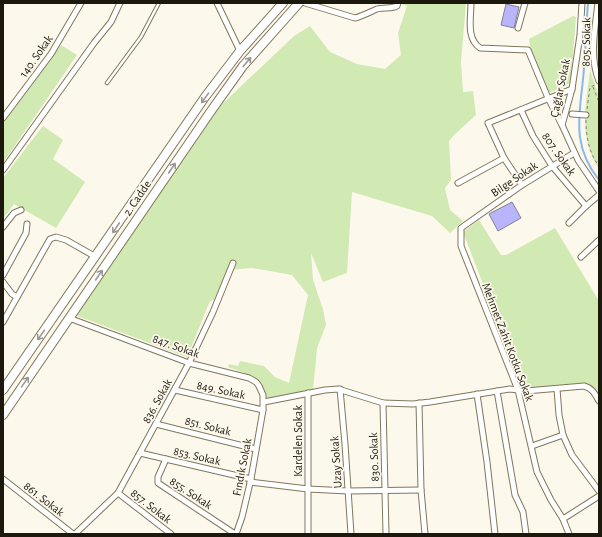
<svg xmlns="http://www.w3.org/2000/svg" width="602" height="537" viewBox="0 0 602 537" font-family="'Alegreya Sans',sans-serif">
<rect width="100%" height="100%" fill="#fdf8ec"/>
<g fill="#d1e9b2">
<path d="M399 3H466L461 62 463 92 473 91 476 115 454 135 449 141 451 180 445 188 450 210 463 221 450 233 432 216 352 192 347 273 323 282 311 253 313 280 323 309 326 325 317 348 313 390 268 399C263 394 262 388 258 382 253 374 237 371 228 367L229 364 238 366 240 361 264 366 275 377 289 383 308 295 292 275 252 268 229 270 214 300 210 301 187 357 75 315 218 108 294 36 310 26 330 52 357 64 385 69 401 55 398 33 407 6Z"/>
<path d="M599 15V71C592 62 597 27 599 15Z"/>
<path d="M573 16 576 17 571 81 565 87 548 93 531 51 529 39Z"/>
<path d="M61 45 77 55 3 163V123Z"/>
<path d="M590 70 599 97V169C578 137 586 105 590 70Z"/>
<path d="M564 98 561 112 560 113 555 103Z"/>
<path d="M43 126 63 140 53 159 85 182 56 228 14 204 3 219V178Z"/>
<path d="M479 220 501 255H506L555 228 599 301V398L588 384 523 388 463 232Z"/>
</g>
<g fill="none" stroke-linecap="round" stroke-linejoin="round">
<path stroke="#85b9f1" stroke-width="2" d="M588 3C586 25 586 46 584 68 581 111 569 142 599 180"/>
</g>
<g fill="#b8b5fa" stroke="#82819d">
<path d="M506 4 519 7 514 28 501 25Z"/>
<path d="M512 202 521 218 498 231 489 214Z"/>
</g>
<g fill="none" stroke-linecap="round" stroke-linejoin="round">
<defs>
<path id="lane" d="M107 83 141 37 159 3"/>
<g id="street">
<path d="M217 3 240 51"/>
<path d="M305 3 355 18C363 16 370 12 377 9 384 7 392 9 397 6L398 3"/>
<path d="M471 3C471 19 466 38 480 48L528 50 548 98 562 125"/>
<path d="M582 3 580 35 572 89 562 125 578 160 599 191"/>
<path d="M598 3C595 29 589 57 599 81"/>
<path d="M518 28 525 3"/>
<path d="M521 110 533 136 552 166 586 206"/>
<path d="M572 114 586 115"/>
<path d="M3 118 51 54 81 3"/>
<path d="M3 170 94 43 111 22 120 3"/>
<path d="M458 183 504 158"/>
<path d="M522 185 504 158 488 123 572 89"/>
<path d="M569 223 586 206 599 195"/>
<path d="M3 227 14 213 21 210"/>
<path d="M581 257 599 240"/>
<path d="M3 275 26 233 27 224"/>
<path d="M3 282 12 294 17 297"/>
<path d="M69 318 189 363 249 378 256 382 259 386 263 395V410L251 479 242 517 236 534"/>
<path d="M3 322 50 239 56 237 66 240 96 257"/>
<path d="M340 389 345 444 351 534"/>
<path d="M557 389 559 415 563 435"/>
<path d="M175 390 263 410"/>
<path d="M497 391 515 495 523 512 526 534"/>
<path d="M308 393V534"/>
<path d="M477 394 487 462 495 534"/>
<path d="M264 402 325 390 338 389 383 403 386 534"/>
<path d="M383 403 413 404 430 402 510 389 526 391 584 386C592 388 595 394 599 401"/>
<path d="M419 403 421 490 425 534"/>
<path d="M156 424 256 449"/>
<path d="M532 446 563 435 572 455 599 491"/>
<path d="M140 453 251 479"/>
<path d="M166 459 158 477V483L235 534"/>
<path d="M3 479 73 534"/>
<path d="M250 482 308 489 348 491 421 490"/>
<path d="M118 493 171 534"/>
<path d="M563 519 599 496"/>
<path d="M75 534 118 493 189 363 213 312 233 263"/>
<path d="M569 534 563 519 551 500 537 472 518 390 461 246V228L522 185 574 153"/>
</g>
<g id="primary">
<path d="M3 390 205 97 240 51 283 3"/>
<path d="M3 415 211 111 243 66 299 3"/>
</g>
</defs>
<use href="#lane" stroke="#82765c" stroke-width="4.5"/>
<use href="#street" stroke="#82765c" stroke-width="7"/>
<use href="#primary" stroke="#82765c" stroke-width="10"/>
<g stroke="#837e73" stroke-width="1" stroke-dasharray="3 3" stroke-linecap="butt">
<path d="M593 87 599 102"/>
<path d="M587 109 590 87 595 85"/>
<path d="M586 120C586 137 589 153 599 166"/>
</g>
<use href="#lane" stroke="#fff" stroke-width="2.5"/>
<use href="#street" stroke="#fff" stroke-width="5"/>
<use href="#primary" stroke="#fff" stroke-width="8"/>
</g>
<defs><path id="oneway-shaft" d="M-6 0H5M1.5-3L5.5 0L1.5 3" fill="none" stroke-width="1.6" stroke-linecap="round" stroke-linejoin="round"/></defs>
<g stroke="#999793">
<use href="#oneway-shaft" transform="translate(247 62) rotate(-50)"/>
<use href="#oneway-shaft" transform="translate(205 98) rotate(126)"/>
<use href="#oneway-shaft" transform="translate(172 168) rotate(-56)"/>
<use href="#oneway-shaft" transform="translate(116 228) rotate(124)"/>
<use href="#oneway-shaft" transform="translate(99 275) rotate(-56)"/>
<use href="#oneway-shaft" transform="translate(41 335) rotate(125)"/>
<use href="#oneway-shaft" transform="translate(25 382) rotate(-55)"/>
</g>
<g text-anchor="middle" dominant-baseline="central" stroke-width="3.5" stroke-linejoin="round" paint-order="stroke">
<g font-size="12" fill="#1d180e" stroke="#fdf8ec">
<text transform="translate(586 42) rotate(-89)">805. Sokak</text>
<text transform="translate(36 56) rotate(-55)">140. Sokak</text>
<text transform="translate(560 88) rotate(-78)">Çağlar Sokak</text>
<text transform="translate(559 154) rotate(55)">807. Sokak</text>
<text transform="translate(514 179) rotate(-34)">Bilge Sokak</text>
<text transform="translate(137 198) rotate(-56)">2. Cadde</text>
<text transform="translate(508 342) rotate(69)">Mehmet Zahit Kotku Sokak</text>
<text transform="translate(176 346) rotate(19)">847. Sokak</text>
<text transform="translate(221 390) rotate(12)">849. Sokak</text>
<text transform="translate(157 401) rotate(-61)">836. Sokak</text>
<text transform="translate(208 426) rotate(14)">851. Sokak</text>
<text transform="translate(298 441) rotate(-90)">Kardelen Sokak</text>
<text transform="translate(197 456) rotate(13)">853. Sokak</text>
<text transform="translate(374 457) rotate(-92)">830. Sokak</text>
<text transform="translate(336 462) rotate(-94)">Uzay Sokak</text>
<text transform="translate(242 467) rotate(-79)">Fındık Sokak</text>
<text transform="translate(191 493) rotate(33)">855. Sokak</text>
<text transform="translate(44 499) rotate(38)">861. Sokak</text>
<text transform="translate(151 506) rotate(38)">857. Sokak</text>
</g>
</g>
<rect width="602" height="537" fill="none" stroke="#1d180e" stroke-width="8"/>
</svg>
